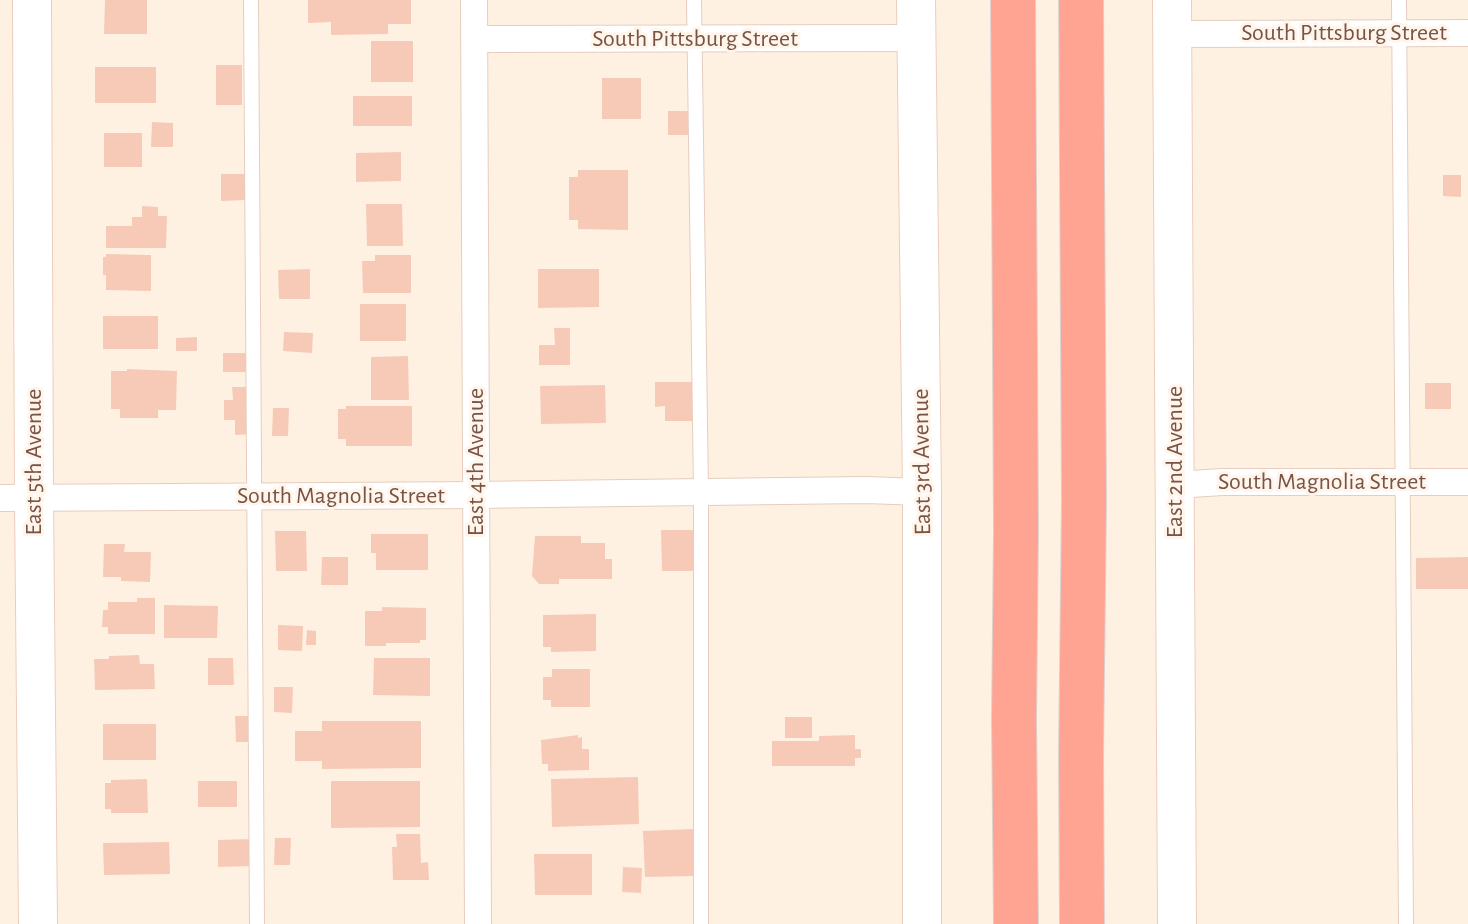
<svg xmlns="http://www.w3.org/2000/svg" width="1468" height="924" viewBox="0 0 1468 924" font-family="'Alegreya Sans',sans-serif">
<rect width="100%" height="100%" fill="#fff1e2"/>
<g fill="#f7cab7">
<path d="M105 0H147V34H104Z"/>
<path d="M308 0H411V24H388V34L331 35V22L308 23Z"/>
<rect x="371" y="41" width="42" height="41"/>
<rect x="216" y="65" width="26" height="40"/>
<rect x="95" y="67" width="61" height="36"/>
<rect x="602" y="78" width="39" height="41"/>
<rect x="353" y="96" width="59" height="30"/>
<rect x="668" y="111" width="22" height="24"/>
<path d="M152 122 173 123V147H151Z"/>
<rect x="104" y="133" width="38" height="34"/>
<path d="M401 152V181L356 182V153Z"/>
<path d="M578 170H628V230L578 229V220H569V177H578Z"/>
<path d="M221 174H245L246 200 221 201Z"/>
<path d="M1443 175H1461V197L1443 196Z"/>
<path d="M366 204H402L403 246H367Z"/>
<path d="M142 206 158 207V216H167L166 248H106V226H132V217H142Z"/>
<path d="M106 254 151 255V291L106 290V275H103V257H106Z"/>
<path d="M375 255H411V293H363L362 261H375Z"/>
<path d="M310 269V299H279L278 270Z"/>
<path d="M538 269H599V307L538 308Z"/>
<rect x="360" y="304" width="46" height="37"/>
<rect x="103" y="316" width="55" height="33"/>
<path d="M554 328H570V365H539V345H555Z"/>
<path d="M284 332 313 333 312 353 283 351Z"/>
<path d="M197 337V351H176V338Z"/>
<rect x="223" y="353" width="24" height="19"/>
<path d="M408 356 409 400H371V357Z"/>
<path d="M127 369 177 371 176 410H158V418H120V409H111V371H127Z"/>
<path d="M655 382H692V421H665V406L655 407Z"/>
<rect x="1425" y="383" width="26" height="26"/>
<path d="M605 385 606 423 541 424 540 386Z"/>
<path d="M232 387H252L253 434 235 435V420H224V400H233Z"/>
<path d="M346 406H412V446H346V439H338V409H346Z"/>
<path d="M273 408H289L288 436H272Z"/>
<path d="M661 530H695L696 571H662Z"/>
<path d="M275 531H306L307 571H276Z"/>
<path d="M371 534H428V570H376V553H371Z"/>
<path d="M535 536H581V543H605V559H612V579H559V584H539L532 576Z"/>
<path d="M104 544H125L124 552H151L150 582 121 581V577H103Z"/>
<path d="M322 557H348V585H321Z"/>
<path d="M1468 557V589H1416V558Z"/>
<path d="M137 598H155V634H108V627H102L103 610H108V602H137Z"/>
<path d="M164 605 218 606 217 638H164Z"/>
<path d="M382 607 426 608V640H420V643H386V646H365V611H382Z"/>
<path d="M596 614V651L551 652V647H543V615Z"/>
<path d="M278 625 303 626 302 651 278 650Z"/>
<path d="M307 630 316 631V645H306Z"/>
<path d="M139 655 140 664H154L155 689 95 690 94 659H109V656Z"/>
<path d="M208 658H233L234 685H208Z"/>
<path d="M374 658H430V696L373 695Z"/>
<path d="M552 669H590V707H551V700H543V677H552Z"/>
<path d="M274 687H293L292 713 274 712Z"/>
<path d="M235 716H254L255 742H236Z"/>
<rect x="785" y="717" width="27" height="21"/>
<path d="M322 721H421V768L322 769V761H295V731H322Z"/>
<rect x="103" y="724" width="53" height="36"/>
<path d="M578 735V738L582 737V749H589V770L548 771V764H542L541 740Z"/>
<path d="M855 735V749H861V758H855V766H772V741H819V736Z"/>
<path d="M638 777 639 824 552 827 551 779Z"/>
<path d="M147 779 148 813H111V809H105V783H111V780Z"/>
<rect x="198" y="781" width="39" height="26"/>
<path d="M331 781H420V827L331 828Z"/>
<path d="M693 829 694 876 645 877 643 831Z"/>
<path d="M396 834H420L421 863 428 862 429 880H393L392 847H397Z"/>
<path d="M275 838H291L290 865H274Z"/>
<path d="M253 839V866L218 867V840Z"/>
<path d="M169 842 170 874 104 875 103 843Z"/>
<path d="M534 854H592V895H535Z"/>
<path d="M623 867 642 868 641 893 622 892Z"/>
</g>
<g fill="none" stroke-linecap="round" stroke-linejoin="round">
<defs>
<g id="lane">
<path d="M251 0 257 924"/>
<path d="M694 0 701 492V924"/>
<path d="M1399 0 1406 924"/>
</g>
<g id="street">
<path d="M474 0 478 924"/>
<path d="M1172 34 1468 33"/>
<path d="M475 39 916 38"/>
<path d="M1176 485 1222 482H1468"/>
<path d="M0 498 477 495 866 490 922 492"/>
</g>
<g id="secondary">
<path d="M32 0 34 498 38 924"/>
<path d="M916 0 922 492V924"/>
<path d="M1172 0 1177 924"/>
</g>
<g id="highway">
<path d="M1013 0 1016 530 1014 719 1016 924"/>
<path d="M1081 0 1084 501 1081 756 1082 924"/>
</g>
</defs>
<use href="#lane" stroke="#e6cdbf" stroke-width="16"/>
<use href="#street" stroke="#e6cdbf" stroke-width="28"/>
<use href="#secondary" stroke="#eccdbc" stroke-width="40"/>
<use href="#highway" stroke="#dcd2cf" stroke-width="46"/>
<use href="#lane" stroke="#fff" stroke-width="14"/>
<use href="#street" stroke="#fff" stroke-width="26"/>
<use href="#secondary" stroke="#fff" stroke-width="38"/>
<use href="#highway" stroke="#ffa493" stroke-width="44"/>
</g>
<g text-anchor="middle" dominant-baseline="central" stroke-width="6" stroke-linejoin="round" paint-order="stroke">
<g font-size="24" fill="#795346" stroke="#fff5eb">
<text x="1344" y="33">South Pittsburg Street</text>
<text x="695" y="39">South Pittsburg Street</text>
<text transform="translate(34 462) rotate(-90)">East 5th Avenue</text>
<text transform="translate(476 462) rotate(-90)">East 4th Avenue</text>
<text transform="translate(922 462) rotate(-91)">East 3rd Avenue</text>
<text transform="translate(1175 462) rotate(-90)">East 2nd Avenue</text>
<text x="1322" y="482">South Magnolia Street</text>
<text x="341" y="496">South Magnolia Street</text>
</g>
</g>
</svg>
